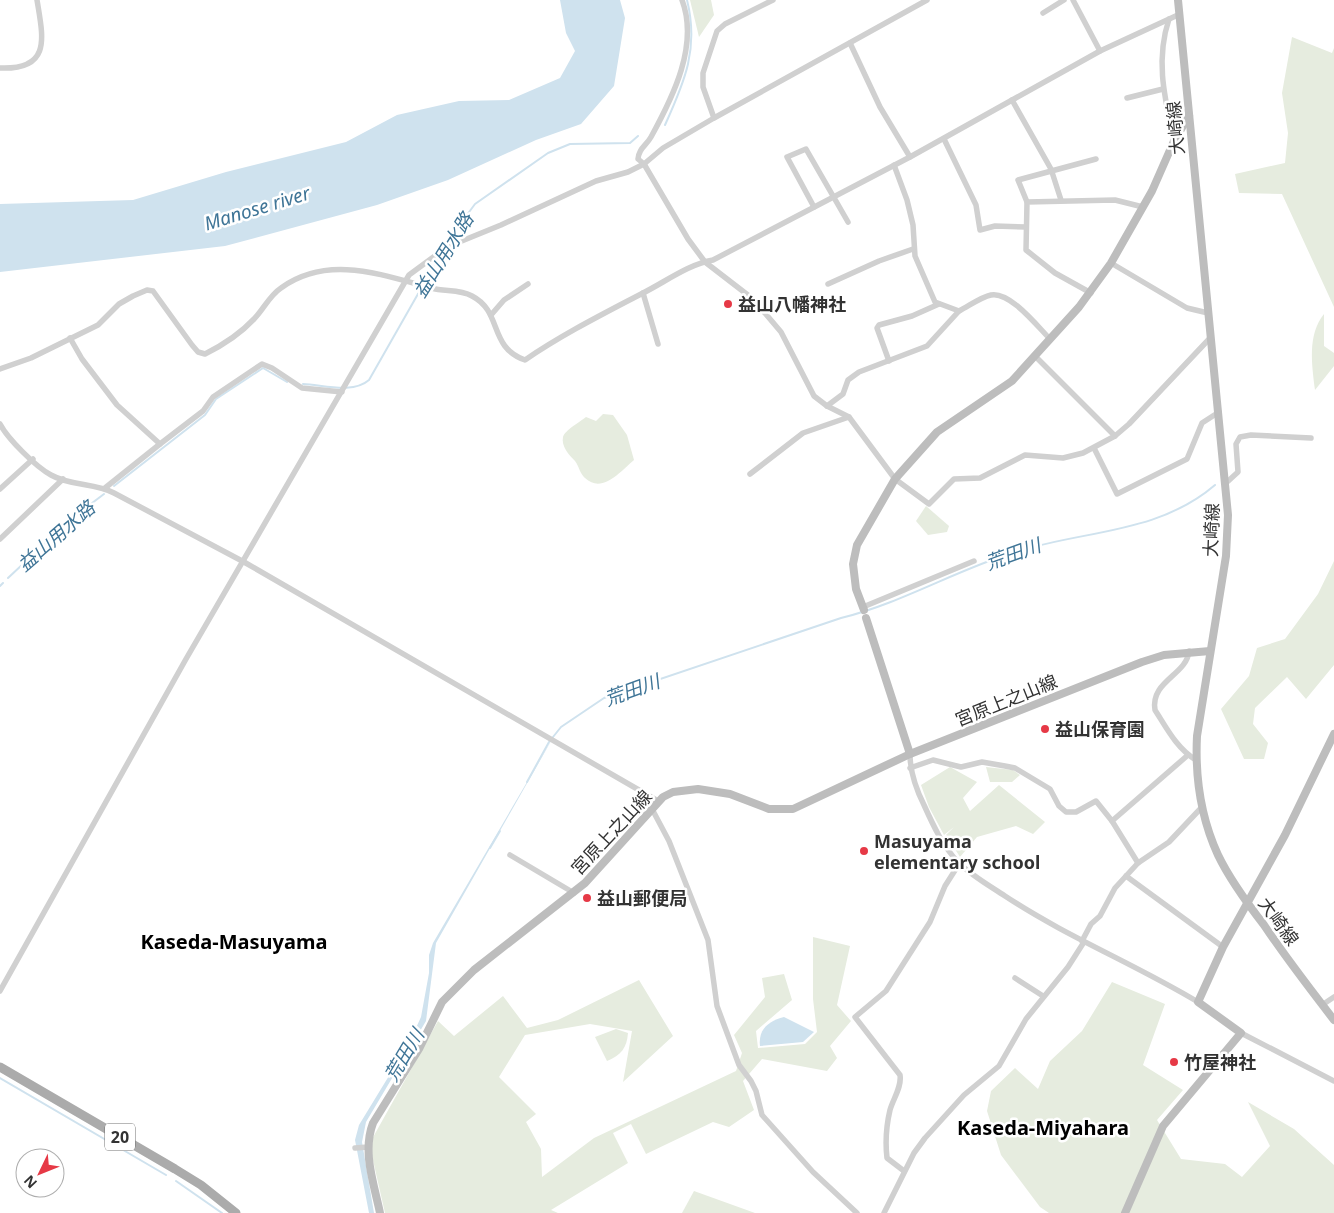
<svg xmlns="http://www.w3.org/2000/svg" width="1334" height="1213" viewBox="0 0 1334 1213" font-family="'Noto Sans','Noto Sans JP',sans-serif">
<rect width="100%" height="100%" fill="#fff"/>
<g fill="#e6ecdf">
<path d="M690 0H711L714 15 699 37Z"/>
<path d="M1292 37 1332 53 1334 48V313V307L1282 194 1239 193 1235 174 1285 163 1288 133 1282 93Z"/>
<path d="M1324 314V346L1334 353V366L1315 390C1312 365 1307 335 1324 314Z"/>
<path d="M603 414 613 415 627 435 634 460C620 472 602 494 585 478 580 474 579 466 575 461 569 455 561 446 563 437 565 430 580 422 586 417L596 421Z"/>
<path d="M926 506 949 526 947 532 928 535 916 521Z"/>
<path d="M1334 561V665L1306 699 1287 677 1255 708 1253 724 1268 743 1264 759H1244L1221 709 1249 676 1257 648 1285 639 1318 594Z"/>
<path d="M950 767 977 782 963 798 970 811 999 785 1045 822 1033 834 1016 826 977 837 960 857 946 835 954 827 944 835 929 807 921 785Z"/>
<path d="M986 767 1013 770 1020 775 1012 782H990Z"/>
<path d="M813 937 850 946 837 1005 851 1021 830 1046 837 1058 827 1071 762 1059 743 1081 754 1110 729 1127 713 1122 646 1154 631 1124 613 1133 628 1163 551 1210 558 1213H385L370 1147 372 1139 438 1021 454 1036 503 996 527 1028 558 1020 639 980 673 1036 623 1082 632 1031 590 1024 525 1035 499 1077 536 1114 526 1122 541 1149 542 1177 594 1138 736 1071 742 1053 734 1035 765 997 762 978 784 974 792 1000 756 1031 758 1048 805 1044 817 1032 813 999Z"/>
<path d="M1112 982 1165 1004 1143 1065 1183 1090 1157 1120 1181 1159 1225 1164 1242 1177 1270 1146 1248 1102 1294 1129 1334 1165V1213H1049L1040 1207 1001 1155 987 1111 991 1091 1015 1068 1038 1089 1050 1061 1082 1031Z"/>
<path d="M616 1029 628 1033C627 1048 621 1055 607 1061L595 1037Z"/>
<path d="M694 1191 755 1213H682Z"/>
</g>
<g fill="#cfe2ee">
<path d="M560 0H620L625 18 614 86 581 124 536 140 448 180 377 205 225 246 0 272V204L133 200 226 172 346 142 397 115 459 101 509 100 560 78 575 51 566 33Z"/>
<path d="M558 729 436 943 426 1021 366 1122 362 1142 374 1213H369L355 1140 359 1125 409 1043 421 1017 429 973V955L433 943Z"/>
<path d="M784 1017 814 1032 803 1042 760 1046C758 1029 769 1021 784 1017Z"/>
</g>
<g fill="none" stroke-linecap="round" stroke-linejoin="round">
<g stroke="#cfe2ee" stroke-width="2">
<path d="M665 125C685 81 699 48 687 0"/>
<path d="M444 246 475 204 548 153 570 144 630 143 638 136"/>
<path d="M303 384C324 385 353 394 369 380L439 257"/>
<path d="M114 486 205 415 216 399 263 368 287 382"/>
<path d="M8 578 71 519 104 494"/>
<path d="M0 586 3 583"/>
<path d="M527 782 549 742 561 727 604 698 841 618C902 603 956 570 1015 552 1084 530 1158 534 1215 485"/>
<path d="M490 848 500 831"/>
<path d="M0 1078 166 1175"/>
<path d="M176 1181 222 1213"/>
</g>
<g stroke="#d0d0d0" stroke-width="5.5">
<path d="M682 0C699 45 673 97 651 137 646 146 639 148 638 159L644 164 688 239 705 262 753 299 781 332 814 396 827 406 849 417 895 479 929 504 954 479 980 478 1025 455 1063 458 1083 453 1115 436 1129 424 1211 337"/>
<path d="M1073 0 1100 51"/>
<path d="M1043 13 1064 0"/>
<path d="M1169 19C1155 61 1165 99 1174 141"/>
<path d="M850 43 880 107 910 157"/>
<path d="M0 68C52 70 43 37 37 0"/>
<path d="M1127 98 1163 89"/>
<path d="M1012 100 1051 169 1061 200"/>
<path d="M714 118 703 87V73L717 31 725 24 773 0"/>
<path d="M944 139 976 205 980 230 995 226 1026 227"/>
<path d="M894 165 907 200 913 225 915 256 935 302 959 311C969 306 981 297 991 295 1010 291 1038 327 1050 339"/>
<path d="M1027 202 1018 180 1096 159"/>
<path d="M814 207 787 157 806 149 848 222"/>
<path d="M1111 263 1187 308 1208 313"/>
<path d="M828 284 879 261 913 249"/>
<path d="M643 293 658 344"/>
<path d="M1091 293 1055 273 1026 250 1027 202 1115 200 1143 207"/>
<path d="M491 315 504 300 528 284"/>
<path d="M70 338 82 359 117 405 160 444 203 411 213 397 262 364 272 368 302 388 342 392"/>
<path d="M1035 356 1115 436"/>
<path d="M889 361 877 328 879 325 912 316 939 304"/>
<path d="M0 369 31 358 98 325 119 304 133 296 147 290 153 291 192 345 198 352 205 354C223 345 240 334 254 319 264 309 269 296 281 288 328 254 382 275 431 288 445 292 459 289 472 296 503 312 488 347 525 360 563 334 603 314 643 293 665 282 689 264 713 260L910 157 1100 51 1180 14"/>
<path d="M827 406 843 394 848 380 859 372 927 346 959 311"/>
<path d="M0 424C8 439 36 467 51 475 70 486 95 483 114 493L244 562 658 801"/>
<path d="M1094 448 1117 494 1187 459 1202 423 1219 412"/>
<path d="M750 474 803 433 849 417"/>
<path d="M1226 483 1238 472 1236 444 1240 437 1251 435 1311 438"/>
<path d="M105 488 160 444"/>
<path d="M0 489 33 459"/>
<path d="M0 539 63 479"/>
<path d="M863 607 974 561"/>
<path d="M1189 651C1187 675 1150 681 1155 710 1166 727 1177 749 1196 760"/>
<path d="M910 754C910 772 916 789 924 805 933 825 943 847 959 863 972 876 990 886 1005 896 1067 937 1135 964 1198 1002"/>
<path d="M910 768 933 760 961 767 982 762 1005 766 1015 768 1050 789 1059 806 1066 812H1076L1096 801 1112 821 1138 863"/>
<path d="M652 809 669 841 708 940 717 1006 739 1065 751 1081 756 1091 762 1115 813 1172 857 1213"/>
<path d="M1112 821 1188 755"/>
<path d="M510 855 574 893"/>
<path d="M1126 876 1223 947"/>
<path d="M1082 941 1091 924 1100 916 1115 888 1138 863 1169 842 1202 807"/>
<path d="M1015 978 1043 996"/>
<path d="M0 991 186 659 409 275 447 247 501 225 596 181 628 172 644 164 663 148 714 118 927 0"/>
<path d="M1322 1005 1334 997"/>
<path d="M1241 1033 1334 1081"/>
<path d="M355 1148 368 1147"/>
<path d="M904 1171 887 1158C885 1141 886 1127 890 1110 893 1099 902 1087 900 1075L855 1017 886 991 930 922 945 886 959 864"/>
<path d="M884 1213 914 1153 925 1138 964 1095 999 1066 1026 1019 1068 967 1084 942"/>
</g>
<g stroke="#bdbdbd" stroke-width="8">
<path d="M1178 0 1228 515 1226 556 1197 736C1195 776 1201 818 1218 855 1230 880 1247 903 1264 925 1286 958 1310 989 1334 1020"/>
<path d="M864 610 856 589 853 564 857 545 895 479 937 432 1012 381 1079 307 1111 263 1152 191 1174 141 1189 116"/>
<path d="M866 618 910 754"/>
<path d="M380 1213C374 1184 362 1152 373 1123L419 1049 442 1002 474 970 585 883 663 797 673 792 698 789 730 794 769 809H793L910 754 1142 662 1164 655 1210 651"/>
<path d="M1125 1213 1163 1126 1241 1033 1198 1002 1223 947 1285 835 1334 734"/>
</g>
<path stroke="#ababab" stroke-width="9" d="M0 1067 175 1169 201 1185 236 1213"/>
</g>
<g fill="#e63946" stroke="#fff" stroke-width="2">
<circle cx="728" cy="304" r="5"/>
<circle cx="1045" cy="729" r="5"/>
<circle cx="864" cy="851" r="5"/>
<circle cx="587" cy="898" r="5"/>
<circle cx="1174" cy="1062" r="5"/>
</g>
<g text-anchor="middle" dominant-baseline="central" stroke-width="5" stroke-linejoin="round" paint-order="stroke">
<rect fill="#fff" stroke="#707070" stroke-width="1" x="105" y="1123.5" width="30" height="27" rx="4"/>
<g font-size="16" font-weight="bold" fill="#333">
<text x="120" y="1137">20</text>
</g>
<g font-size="18" fill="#333" stroke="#fff">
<text transform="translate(1175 128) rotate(-95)">大崎線</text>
<text transform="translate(1211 530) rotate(-88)">大崎線</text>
<text transform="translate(1006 700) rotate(-22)">宮原上之山線</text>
<text transform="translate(611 832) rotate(-47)">宮原上之山線</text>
<text transform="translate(1279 921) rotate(54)">大崎線</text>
</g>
<g font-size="18" font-weight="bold" fill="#333" stroke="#fff" text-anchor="start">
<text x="738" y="304">益山八幡神社</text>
<text x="1055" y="729">益山保育園</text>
<text x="874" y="841">Masuyama<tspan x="874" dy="21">elementary school</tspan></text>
<text x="597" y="898">益山郵便局</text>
<text x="1184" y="1062">竹屋神社</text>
</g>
<g font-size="19" font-style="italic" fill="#3f7597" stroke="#fff">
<text transform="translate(257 208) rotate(-17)">Manose river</text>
<text transform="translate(443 255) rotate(-58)">益山用水路</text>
<text transform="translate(56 536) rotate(-41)">益山用水路</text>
<text transform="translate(1013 554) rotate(-20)">荒田川</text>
<text transform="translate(632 690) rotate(-20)">荒田川</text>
<text transform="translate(404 1055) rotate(-59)">荒田川</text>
</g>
<g font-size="20" font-weight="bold" fill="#000" stroke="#fff">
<text x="234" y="941">Kaseda-Masuyama</text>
<text x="1043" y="1127">Kaseda-Miyahara</text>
</g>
</g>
<g transform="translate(40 1173) rotate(227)"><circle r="24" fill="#ffffff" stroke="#adadad"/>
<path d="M0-4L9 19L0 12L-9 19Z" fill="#e63946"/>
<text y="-8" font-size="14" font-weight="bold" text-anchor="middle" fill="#333333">N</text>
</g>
</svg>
